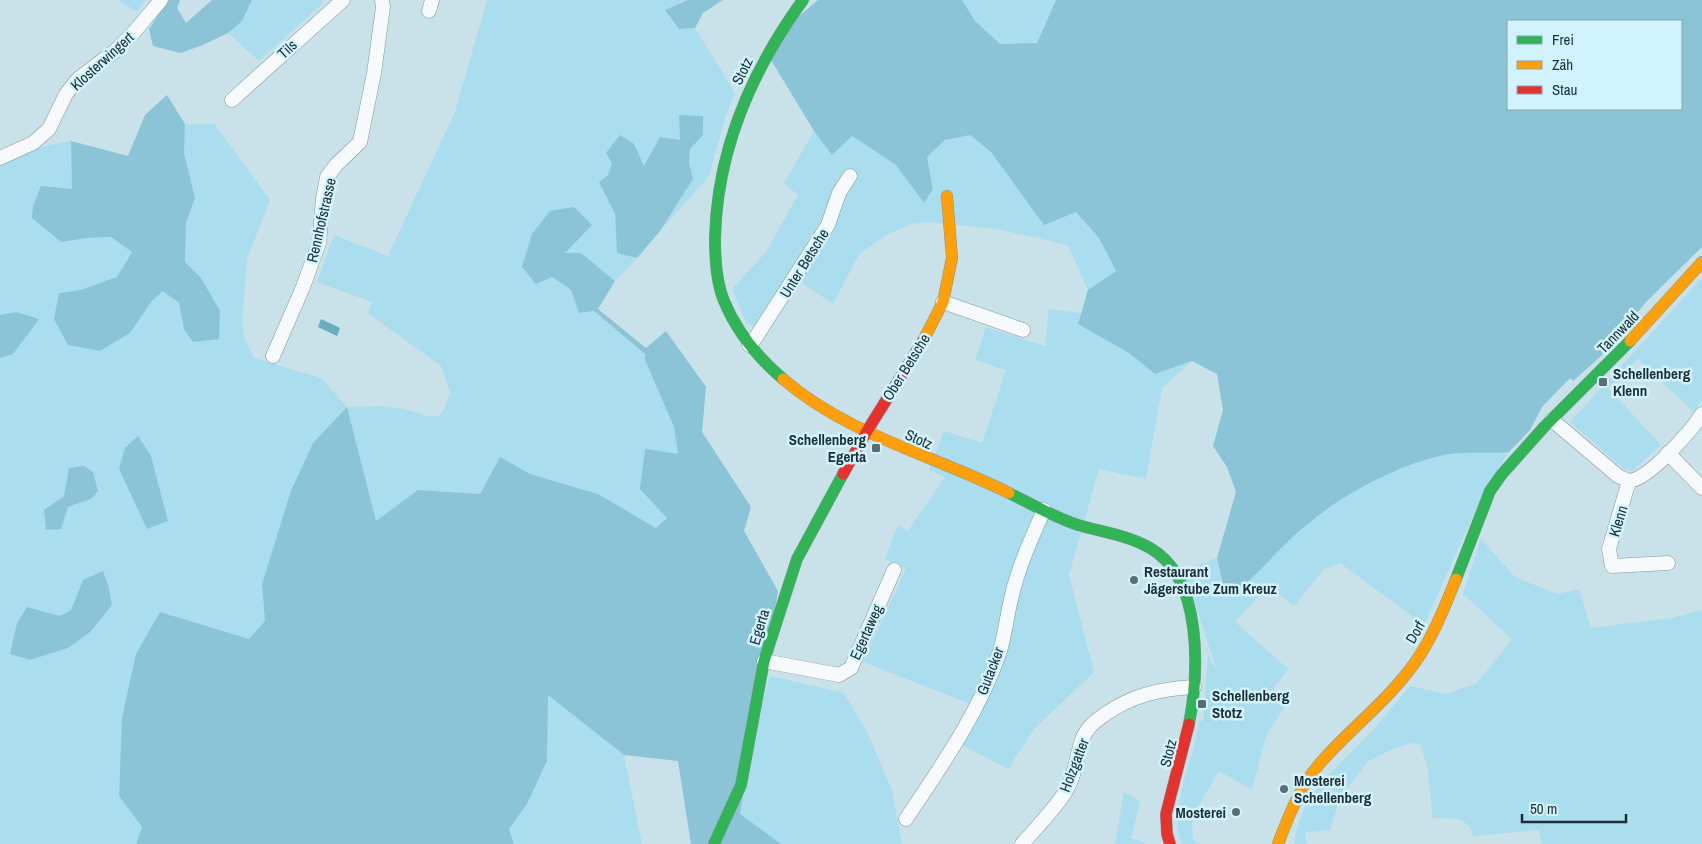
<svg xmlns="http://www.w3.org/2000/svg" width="1702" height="844" viewBox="0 0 1702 844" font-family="'Archivo Narrow',sans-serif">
<rect width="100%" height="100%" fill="#c9e1e9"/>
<g fill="#ade" fill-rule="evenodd">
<path d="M119 0H146L137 12Z"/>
<path d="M252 0H322V4L259 61 228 33 242 21Z"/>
<path d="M487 0H688L665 10 679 29 695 28 735 93 726 115 709 176 660 231 693 179 689 162 690 149 703 135 680 140 643 166 634 144 613 162 608 175 599 182 615 214 617 253 637 258 615 281 581 253H565L574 207 552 277 571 291 579 313 594 311 645 354V360L674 427 678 454 667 518 656 528 598 494 530 474 500 458 480 494 418 490 376 522 347 408 262 584 265 621 249 640 160 612 122 718 119 796 142 827 136 844H0V164L32 149 71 141 72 189 32 218 61 242 87 238 111 237 132 251 117 277 80 290 59 293 68 345 100 351 130 333 151 302 163 291 179 303 184 329 201 278 185 262 186 223 195 198 184 153 185 124H214L270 200 247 259 242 322 245 340 254 358 321 378 347 407 382 406 404 409 431 417 439 416 444 410 450 392 441 366 368 313 372 302 317 282 334 235 388 256 455 112ZM151 456 168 521 147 529 140 512ZM64 496 91 499 68 507 55 503ZM77 595 68 648 30 660 10 654 17 623 27 607 60 616 71 610Z"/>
<path d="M962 0H1056L1037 43 999 44 975 21Z"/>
<path d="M814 131 832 154 851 135 896 165 924 203 933 189 927 157 945 140 970 135 991 152 1016 185 1076 212 1099 238 1116 271 1088 290 1068 245 997 229 927 222 912 224 888 234 859 254 833 304 789 274 754 325 747 324 732 289 766 252 798 195 784 183Z"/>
<path d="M1702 278V399L1694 412 1638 359 1608 388 1661 445 1632 471 1624 469 1570 422Z"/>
<path d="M1049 309 1081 313 1078 324 1129 353 1155 374 1192 361 1162 388 1146 479 1099 469 1069 575 1094 672 1034 729 1008 769 951 739 970 704 863 662 906 569 885 559 898 525 908 531 945 477 929 470 944 431 982 443 1006 370 975 360 986 327 1045 346Z"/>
<path d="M1509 452 1486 487 1424 625 1340 563 1324 569 1294 606 1268 586 1235 622 1288 669 1273 689 1288 702 1266 736 1252 790 1219 771 1192 817 1193 840 1200 844H1182C1166 814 1195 757 1199 721H1203L1208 655 1218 674 1190 588 1180 572 1217 558 1223 584 1243 586C1264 568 1281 546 1303 527 1339 496 1397 465 1444 455 1465 451 1487 454 1509 452Z"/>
<path d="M1481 539 1515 577 1557 594 1579 589 1591 628 1672 618 1702 610V844H1542L1539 830 1474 836C1466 814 1453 819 1433 818L1427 765 1420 744 1411 743 1393 749 1368 761 1340 798 1330 830 1305 832 1307 844H1295C1295 799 1345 760 1373 730 1386 715 1398 700 1410 686L1446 694 1477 683 1512 639 1463 594Z"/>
<path d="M770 676 844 693 869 736 892 790 902 844H781L740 815 760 710Z"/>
<path d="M547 694 624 755 642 844H514L509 829 527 804 547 761Z"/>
<path d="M1124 792 1140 801 1131 838 1148 844H1115Z"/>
</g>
<g fill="#8ac4d6" fill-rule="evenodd">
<path d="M168 0H180L177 8 186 23 212 0H252L242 21 228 33 203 45 180 53 153 46 149 29Z"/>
<path d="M688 0H723L703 13 695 28 679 29 665 10Z"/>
<path d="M818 0H962L975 21 1000 44 1037 43 1056 0H1702V247L1647 301 1600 357 1573 381 1570 378 1542 407 1530 430 1509 452C1487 454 1465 451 1444 455 1397 465 1339 496 1303 528 1281 546 1264 568 1243 586L1223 584 1217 558 1236 492 1227 467 1213 446 1223 410 1217 374 1192 361 1155 374 1129 353 1078 324 1088 290 1116 271 1099 238 1076 212 1044 225 991 152 970 135 945 140 927 157 933 189 924 203 896 165 852 136 832 155 814 131 771 60 792 22ZM1508 21H1681V109H1508Z"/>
<path d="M167 95 185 124 184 153 195 198 186 223 185 262 201 278 220 311 219 339 193 342 184 329 179 303 163 291 151 302 130 333 100 351 68 345 54 319 59 293 80 290 117 277 132 252 111 237 87 238 61 242 32 218 33 206 41 186 72 189 71 141 128 156 145 115Z"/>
<path d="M679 115 703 116V135L690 149 689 162 693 179 660 231 637 258 617 253 615 214 599 182 608 175 612 163 606 153 620 135 634 144 644 166 660 137 680 140Z"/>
<path d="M574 207 592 225 565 253H581L615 281 598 309 646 348 666 331 706 387 702 432 751 507 744 531 778 591 740 814 781 844H691L678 761 624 755 548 695 547 761 527 804 509 829 514 844H136L142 827 119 796 122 718 136 654 160 612 249 639 265 621 262 584 291 491 313 443 347 407 376 521 418 490 480 494 500 457 530 474 598 494 656 528 667 518 640 489 645 449 678 454 674 427 645 360V354L594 311 579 313 571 290 552 277 536 284 522 267 532 234 550 211Z"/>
<path d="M16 312 39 319 13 354 0 358V315Z"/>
<path d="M138 436 151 456 168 521 147 529 119 469 125 448Z"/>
<path d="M84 466 93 472 98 491 91 499 68 507 61 529 46 530 44 510 64 496 69 468Z"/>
<path d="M103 571 108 585 112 605 90 632 68 648 30 660 10 654 17 623 27 607 60 616 71 610 83 580Z"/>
</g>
<path fill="#68acc0" d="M321 319 340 328 337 336 318 327Z"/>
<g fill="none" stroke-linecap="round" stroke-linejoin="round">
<defs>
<g id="street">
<path d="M429 11 432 0"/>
<path d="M232 100 343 0"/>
<path d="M0 158 33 143 49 129 66 94 78 79 115 51 135 31 161 0"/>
<path d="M943 302 1023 330"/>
<path d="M749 345 754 340 828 225 839 193 850 176"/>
<path d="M273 356 303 287 319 243 323 199 327 177 336 165 360 142 374 73 383 7 382 0"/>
<path d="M1552 420 1618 476 1629 481C1649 479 1691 431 1702 414"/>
<path d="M1668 453 1702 488"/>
<path d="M1629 481 1609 549 1612 566 1668 563"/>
<path d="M764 661 839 675 851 668 894 570"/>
<path d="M906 819C942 765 979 713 1000 651 1005 634 1007 616 1011 599 1018 568 1031 539 1044 510"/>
<path d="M1022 844C1036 828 1052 812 1064 794 1075 778 1076 758 1082 740 1086 728 1095 721 1104 715 1132 695 1160 689 1194 687"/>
</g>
<g id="fast">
<path d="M783 379C757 357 737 332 724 301 716 282 715 258 715 238 717 150 752 70 803 0"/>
<path d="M1009 493C1031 504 1054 517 1078 525 1102 532 1127 535 1150 548 1203 578 1199 672 1189 724"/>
<path d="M1456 579 1490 491 1502 474 1544 427 1630 341"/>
<path d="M714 844 741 785 764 661 797 559 843 474"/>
</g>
<g id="slow">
<path d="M923 341 943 302 952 258 947 196"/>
<path d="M1630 341 1702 262"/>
<path d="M783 379C848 435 933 455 1009 493"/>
<path d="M1278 844C1289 815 1301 784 1322 761 1355 724 1396 694 1422 652 1436 629 1446 604 1456 579"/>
</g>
<g id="jam">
<path d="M843 474 867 431 923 341"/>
<path d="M1170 844 1167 834 1166 814 1189 724"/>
</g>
</defs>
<use href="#street" stroke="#82959a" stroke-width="15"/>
<use href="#fast" stroke="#82959a" stroke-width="12"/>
<use href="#slow" stroke="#82959a" stroke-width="12"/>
<use href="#jam" stroke="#82959a" stroke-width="12"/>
<use href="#street" stroke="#f7fafc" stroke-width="14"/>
<use href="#fast" stroke="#30b455" stroke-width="11"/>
<use href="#slow" stroke="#ff9f0a" stroke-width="11"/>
<use href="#jam" stroke="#e5322d" stroke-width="11"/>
</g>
<g fill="#596d73" stroke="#d0f3ff" stroke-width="2">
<rect x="1598" y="377" width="10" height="10" rx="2.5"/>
<rect x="871" y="443" width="10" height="10" rx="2.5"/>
<circle cx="1134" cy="580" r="5"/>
<rect x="1197" y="699" width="10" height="10" rx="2.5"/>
<circle cx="1284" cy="789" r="5"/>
<circle cx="1236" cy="812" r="5"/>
</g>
<g text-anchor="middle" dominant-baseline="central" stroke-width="5" stroke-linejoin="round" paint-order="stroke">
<g font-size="15" fill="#1d2e34" stroke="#d0f3ff">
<text transform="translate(287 49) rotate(-43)">Tils</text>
<text transform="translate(102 61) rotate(-42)">Klosterwingert</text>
<text transform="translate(742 71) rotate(-64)">Stotz</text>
<text transform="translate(321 220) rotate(-77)">Rennhofstrasse</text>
<text transform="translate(804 263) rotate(-58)">Unter Betsche</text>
<text transform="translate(1618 332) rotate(-46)">Tannwald</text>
<text transform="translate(906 367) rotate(-58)">Ober Betsche</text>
<text transform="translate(919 439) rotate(23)">Stotz</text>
<text transform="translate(1618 521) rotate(-73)">Klenn</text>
<text transform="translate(759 627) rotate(-73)">Egerta</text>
<text transform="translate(866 632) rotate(-66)">Egertaweg</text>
<text transform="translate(1415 632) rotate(-60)">Dorf</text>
<text transform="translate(990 671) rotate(-69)">Gutacker</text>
<text transform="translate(1168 753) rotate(-76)">Stotz</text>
<text transform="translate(1074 765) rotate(-69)">Holzgatter</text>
</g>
<g font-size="15" font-weight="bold" fill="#1d2e34" stroke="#d0f3ff" text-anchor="start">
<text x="1613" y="373">Schellenberg<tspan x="1613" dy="17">Klenn</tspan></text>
<text x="866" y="439" text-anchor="end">Schellenberg<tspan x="866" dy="17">Egerta</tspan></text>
<text x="1144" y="571">Restaurant<tspan x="1144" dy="17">Jägerstube Zum Kreuz</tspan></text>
<text x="1212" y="695">Schellenberg<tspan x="1212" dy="17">Stotz</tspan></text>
<text x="1294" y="780">Mosterei<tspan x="1294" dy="17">Schellenberg</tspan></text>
<text x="1226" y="812" text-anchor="end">Mosterei</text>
</g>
</g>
<rect x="1507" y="20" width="175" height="90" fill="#d0f3ff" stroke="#88a4ae"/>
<rect x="1517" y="36" width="25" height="8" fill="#30b455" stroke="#88a4ae"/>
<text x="1552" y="45" font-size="15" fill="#1d2e34">Frei</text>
<rect x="1517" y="61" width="25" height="8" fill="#ff9f0a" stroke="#88a4ae"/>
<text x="1552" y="70" font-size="15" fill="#1d2e34">Zäh</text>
<rect x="1517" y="86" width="25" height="8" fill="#e5322d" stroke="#88a4ae"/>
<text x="1552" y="95" font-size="15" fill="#1d2e34">Stau</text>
<path d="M1522 814v8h104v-8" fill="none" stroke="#1d2e34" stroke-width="2.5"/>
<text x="1530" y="814" font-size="15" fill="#1d2e34" stroke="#d0f3ff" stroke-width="4" paint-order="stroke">50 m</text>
</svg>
